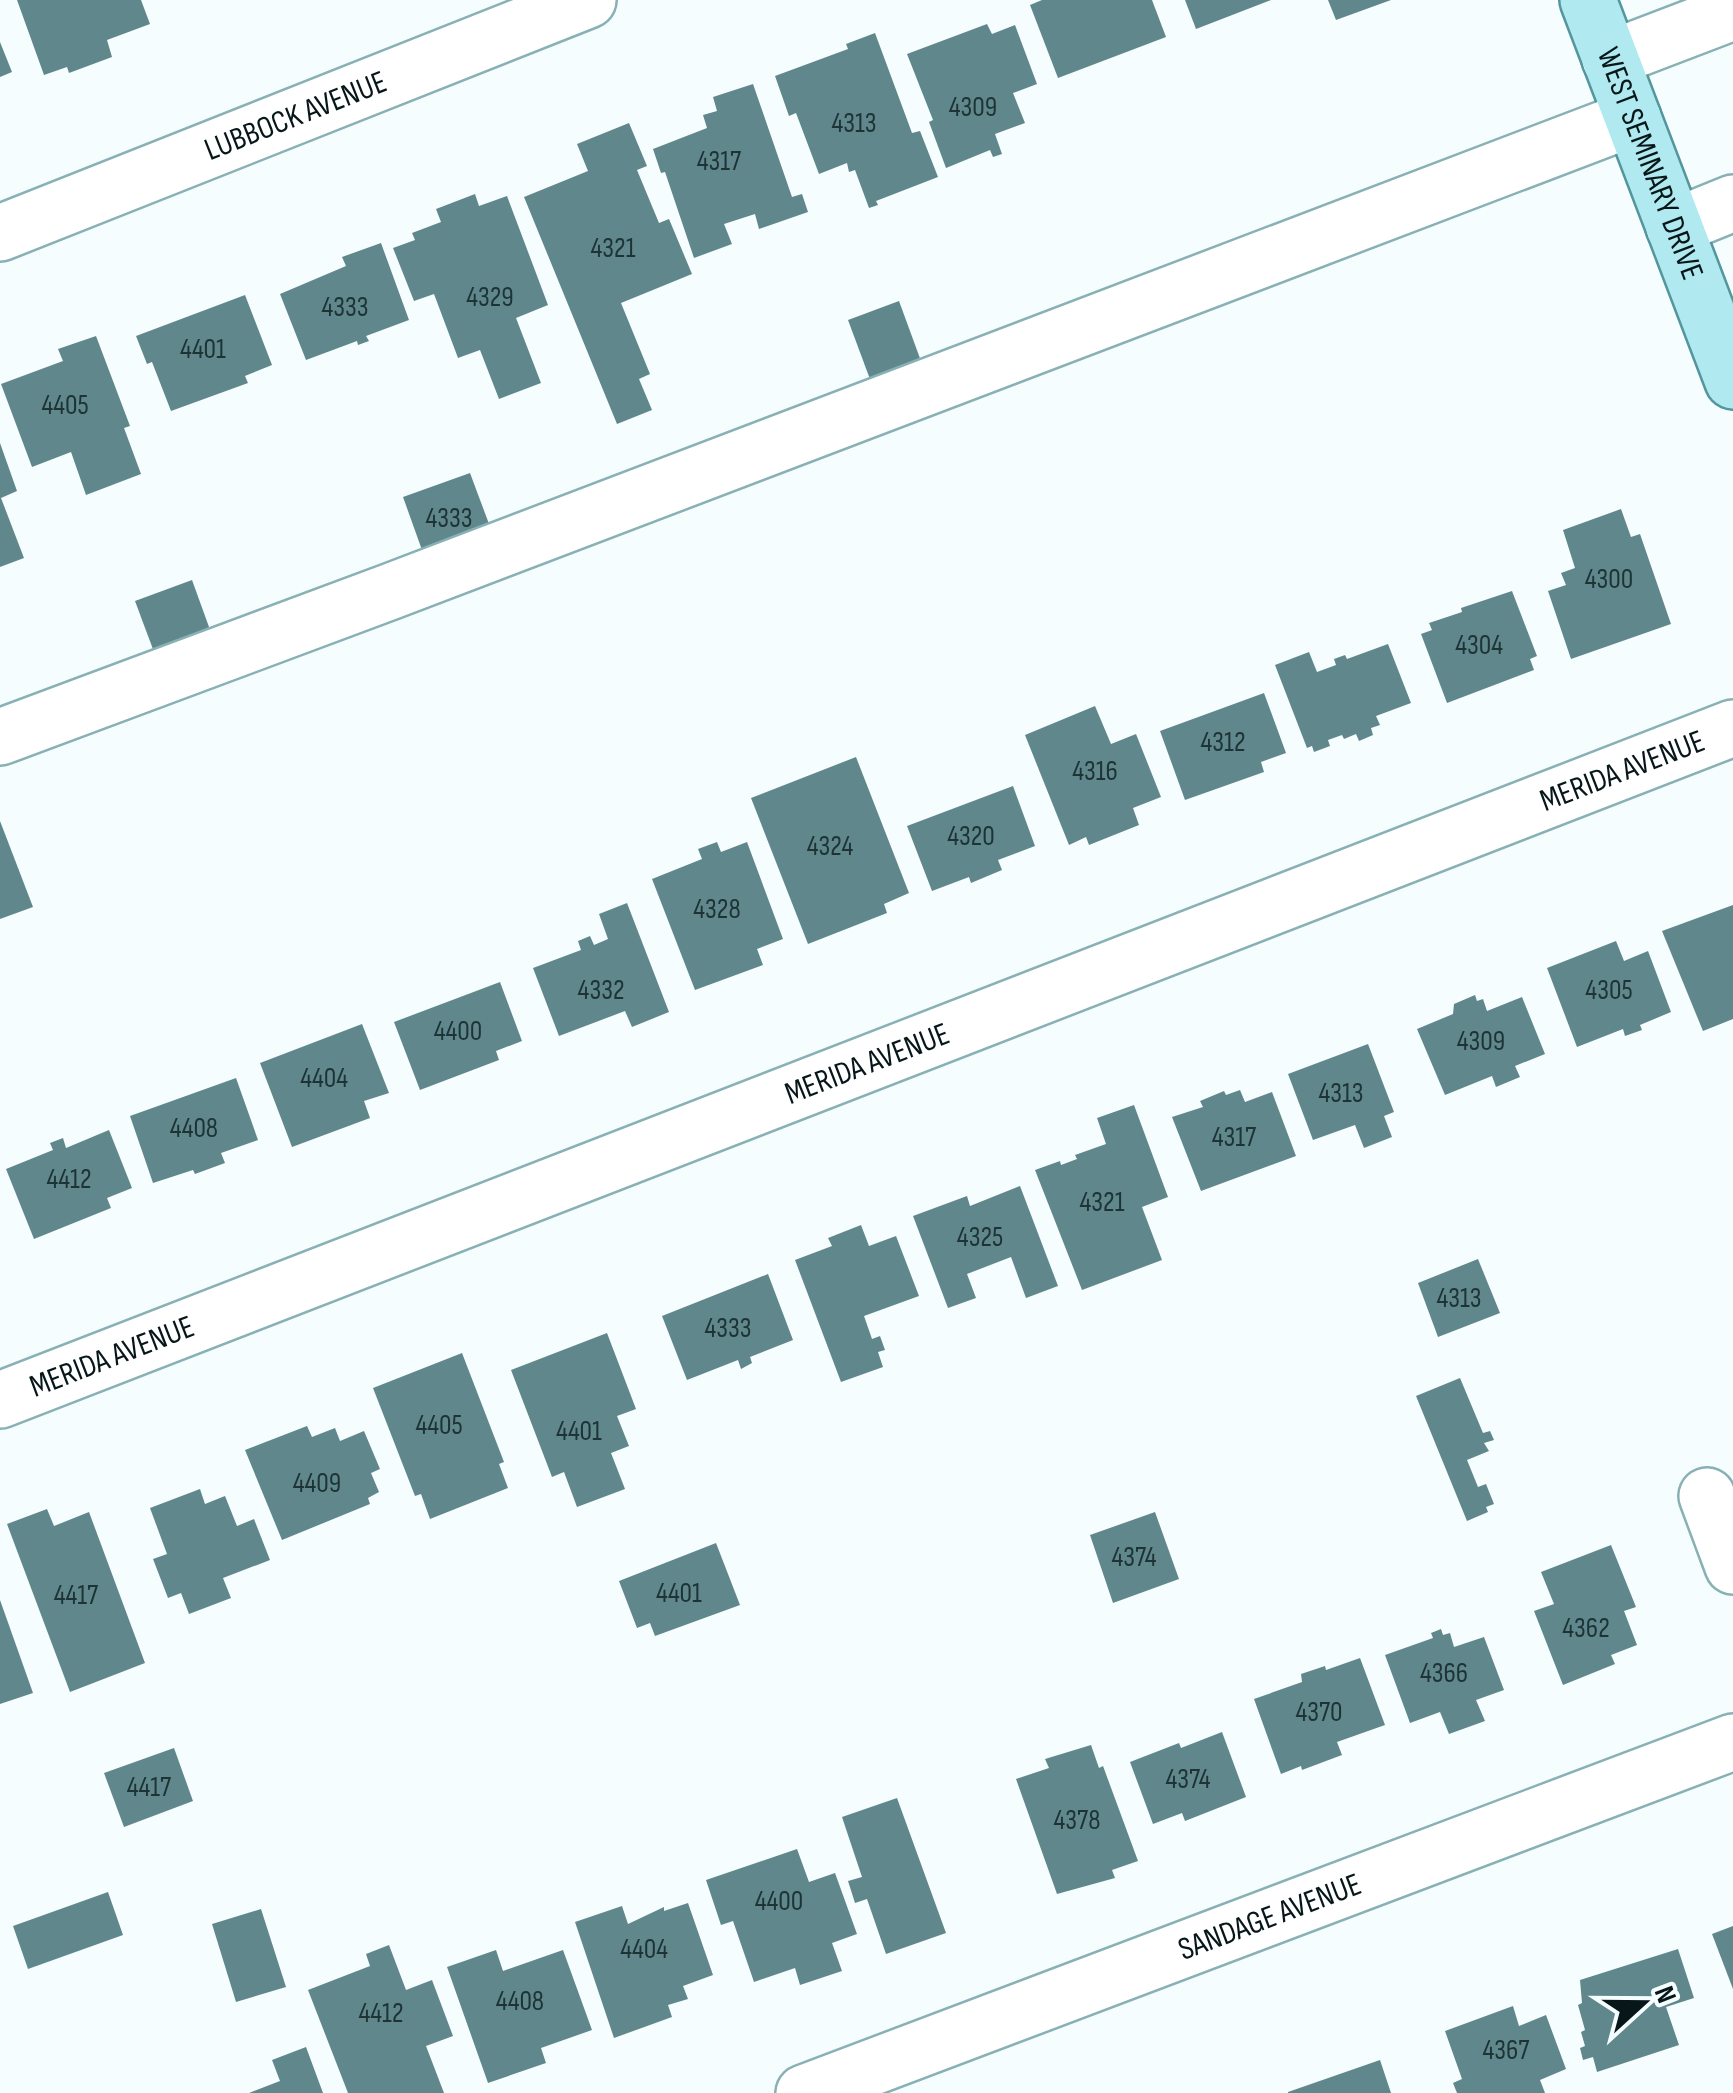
<svg xmlns="http://www.w3.org/2000/svg" width="1733" height="2093" viewBox="0 0 1733 2093" font-family="'Sofia Sans Condensed',sans-serif">
<rect width="100%" height="100%" fill="#f5fdfe"/>
<g fill="#60888c">
<path d="M17 0H141L150 24 107 40 112 57 69 73 67 67 44 75Z"/>
<path d="M1042 0H1152L1166 37 1058 78 1030 5Z"/>
<path d="M1185 0H1271L1196 29Z"/>
<path d="M1328 0H1391L1336 20Z"/>
<path d="M987 24 992 34 1015 25 1037 84 1013 93 1025 123 995 134 1002 154 993 157 990 150 946 168 929 122 933 120 907 54Z"/>
<path d="M875 33 912 133 920 131 938 177 876 201 878 205 869 208 855 170 849 172 847 163 819 174 796 113 789 116 775 76 848 49 846 44Z"/>
<path d="M0 42 12 72 0 77Z"/>
<path d="M753 84 792 197 802 194 808 212 759 229 755 214 724 224 732 244 694 258 665 172 661 173 653 149 707 128 703 115 717 111 713 97Z"/>
<path d="M629 123 647 166 637 170 659 223 669 219 692 274 621 303 650 374 639 379 652 410 617 424 524 197 588 171 577 144Z"/>
<path d="M475 194 479 206 507 196 548 305 516 318 541 383 499 399 480 350 458 358 434 294 414 301 393 248 415 240 412 233 441 222 436 209Z"/>
<path d="M381 243 409 320 366 336 369 341 358 345 357 341 306 360 280 294 346 266 342 257Z"/>
<path d="M245 295 272 365 245 376 248 383 171 411 152 362 147 364 136 336Z"/>
<path d="M899 301 925 372 874 390 848 320Z"/>
<path d="M96 336 130 426 124 428 141 474 86 495 71 452 32 467 1 384 63 361 58 349Z"/>
<path d="M0 443 17 491 1 498 24 558 0 567Z"/>
<path d="M470 473 495 540 427 564 403 497Z"/>
<path d="M1621 509 1631 537 1640 534 1671 624 1571 659 1548 591 1566 585 1561 573 1575 568 1563 530Z"/>
<path d="M192 580 213 638 157 660 135 601Z"/>
<path d="M1512 591 1537 656 1530 659 1534 670 1447 703 1421 634 1432 630 1429 623 1462 612 1461 608Z"/>
<path d="M1388 644 1411 703 1376 716 1380 725 1371 728 1373 735 1359 741 1356 734 1344 739 1342 735 1328 740 1330 746 1314 752 1312 746 1307 748 1275 665 1309 652 1317 672 1336 665 1334 659 1345 655 1347 659Z"/>
<path d="M1264 693 1286 753 1261 762 1264 772 1185 800 1160 731Z"/>
<path d="M1095 706 1111 744 1136 734 1161 797 1133 808 1139 825 1089 845 1086 837 1069 845 1025 735Z"/>
<path d="M856 757 909 893 884 904 887 913 808 944 751 798Z"/>
<path d="M1013 786 1035 846 998 860 1002 870 971 883 969 877 932 891 907 826Z"/>
<path d="M0 821 33 907 0 919Z"/>
<path d="M717 842 721 852 747 842 783 939 757 949 763 965 695 990 652 879 702 859 698 849Z"/>
<path d="M627 903 669 1012 632 1027 625 1011 559 1036 533 968 581 950 578 941 590 936 594 945 608 939 599 914Z"/>
<path d="M1733 905V1019L1703 1031 1662 931Z"/>
<path d="M1616 941 1624 961 1648 951 1671 1012 1640 1025 1642 1030 1625 1036 1623 1029 1577 1047 1547 968Z"/>
<path d="M500 982 522 1041 496 1051 499 1060 420 1090 394 1022Z"/>
<path d="M1475 995 1477 1001 1483 999 1487 1011 1522 997 1545 1054 1515 1066 1520 1077 1496 1087 1492 1076 1445 1095 1417 1029 1453 1014 1454 1004Z"/>
<path d="M362 1024 389 1093 364 1101 370 1118 292 1147 260 1063Z"/>
<path d="M1368 1044 1394 1112 1384 1116 1392 1137 1364 1148 1355 1125 1313 1140 1288 1074Z"/>
<path d="M236 1078 258 1140 221 1153 225 1163 195 1174 193 1170 153 1183 130 1116Z"/>
<path d="M1240 1090 1245 1102 1272 1092 1296 1156 1201 1191 1172 1117 1203 1107 1200 1101 1224 1091 1226 1095Z"/>
<path d="M1134 1105 1168 1197 1142 1207 1162 1260 1082 1290 1035 1170 1060 1161 1061 1165 1077 1159 1075 1155 1106 1144 1097 1118Z"/>
<path d="M109 1130 132 1188 107 1198 111 1208 34 1239 6 1169 53 1150 50 1143 63 1138 66 1148Z"/>
<path d="M1020 1186 1058 1286 1026 1298 1011 1257 967 1274 976 1298 948 1308 913 1216 967 1196 970 1206Z"/>
<path d="M861 1225 869 1246 896 1236 919 1296 864 1316 872 1339 880 1336 885 1350 878 1352 883 1367 841 1382 795 1260 832 1246 828 1238Z"/>
<path d="M1478 1259 1500 1313 1438 1337 1418 1283Z"/>
<path d="M768 1274 793 1340 750 1357 752 1363 741 1369 738 1360 687 1380 662 1316Z"/>
<path d="M607 1333 636 1409 617 1416 629 1446 611 1453 625 1489 577 1507 564 1472 552 1477 511 1370Z"/>
<path d="M462 1353 504 1462 499 1464 508 1488 430 1519 421 1494 415 1496 373 1388Z"/>
<path d="M1460 1378 1483 1433 1490 1431 1494 1440 1484 1443 1489 1451 1467 1460 1478 1487 1486 1484 1494 1504 1486 1507 1488 1512 1467 1521 1416 1396Z"/>
<path d="M307 1426 312 1437 335 1428 340 1441 364 1431 380 1469 371 1473 379 1492 368 1498 370 1504 282 1540 245 1450Z"/>
<path d="M200 1489 205 1504 225 1496 237 1526 254 1519 270 1560 223 1578 231 1598 189 1614 181 1593 168 1598 153 1559 167 1554 150 1508Z"/>
<path d="M47 1509 54 1526 89 1512 145 1663 70 1692 7 1524Z"/>
<path d="M1155 1512 1179 1579 1113 1603 1090 1535Z"/>
<path d="M716 1543 740 1605 655 1636 650 1623 637 1628 619 1581Z"/>
<path d="M1611 1545 1636 1607 1624 1611 1637 1645 1611 1655 1615 1664 1563 1685 1534 1611 1554 1604 1541 1572Z"/>
<path d="M0 1600 33 1693 0 1704Z"/>
<path d="M1441 1629 1443 1635 1450 1633 1454 1647 1484 1637 1504 1690 1476 1700 1485 1721 1449 1734 1440 1712 1410 1723 1385 1655 1433 1638 1431 1633Z"/>
<path d="M1360 1658 1385 1725 1337 1742 1342 1755 1302 1770 1301 1766 1281 1774 1254 1699 1302 1682 1301 1674 1325 1666 1326 1670Z"/>
<path d="M1222 1732 1246 1797 1185 1821 1182 1813 1153 1824 1130 1762 1179 1743 1181 1748Z"/>
<path d="M1091 1745 1099 1768 1103 1766 1138 1861 1112 1870 1115 1878 1057 1894 1016 1779 1049 1768 1045 1759Z"/>
<path d="M174 1748 193 1801 124 1827 104 1773Z"/>
<path d="M897 1798 946 1933 886 1954 867 1899 855 1903 848 1881 862 1877 842 1817Z"/>
<path d="M797 1849 809 1882 835 1873 857 1934 832 1943 842 1971 800 1985 795 1968 754 1982 733 1921 721 1925 706 1880Z"/>
<path d="M108 1892 123 1935 28 1969 13 1926Z"/>
<path d="M688 1903 713 1975 683 1986 688 1999 668 2005 672 2017 614 2038 575 1922 622 1906 628 1924 664 1907V1911Z"/>
<path d="M261 1909 286 1987 236 2002 212 1924Z"/>
<path d="M1733 1926V1989L1712 1934Z"/>
<path d="M389 1945 406 1990 432 1980 453 2036 426 2046 444 2093H348L308 1990 370 1966 366 1954Z"/>
<path d="M1678 1949 1694 1998 1666 2007 1679 2045 1597 2072 1593 2057 1583 2060 1580 2048 1585 2046 1581 2032 1585 2030 1578 2005 1582 2003 1580 1980Z"/>
<path d="M496 1950 503 1971 563 1950 592 2030 541 2048 546 2063 488 2083 447 1967Z"/>
<path d="M1513 2006 1519 2026 1546 2015 1566 2069 1540 2080 1545 2093H1457L1453 2083 1462 2079 1445 2031Z"/>
<path d="M306 2047 323 2093H249L280 2081 272 2060Z"/>
<path d="M1380 2060 1391 2093H1288V2092Z"/>
</g>
<g fill="none" stroke-linecap="round" stroke-linejoin="round">
<defs>
<g id="minor">
<path d="M1610 59 1733 12"/>
<path d="M1674 227 1733 203"/>
<path id="s1" d="M0 233 588 0"/>
<path d="M0 737 389 592 1633 118"/>
<path id="s2" d="M0 1400 1733 728"/>
<path d="M1707 1496 1733 1566"/>
<path id="s3" d="M804 2093 1733 1742"/>
</g>
<g id="major">
<path id="s4" d="M1588 0 1733 381"/>
</g>
</defs>
<use href="#minor" stroke="#88b1b5" stroke-width="60"/>
<use href="#major" stroke="#53969e" stroke-width="60"/>
<use href="#minor" stroke="#fff" stroke-width="55"/>
<use href="#major" stroke="#b0e9ef" stroke-width="55"/>
</g>
<g text-anchor="middle" dominant-baseline="central" stroke-width="9" stroke-linejoin="round" paint-order="stroke">
<g font-size="28" fill="#1d3336">
<text x="973" y="107">4309</text>
<text x="854" y="123">4313</text>
<text x="719" y="161">4317</text>
<text x="613" y="248">4321</text>
<text x="490" y="297">4329</text>
<text x="345" y="307">4333</text>
<text x="203" y="349">4401</text>
<text x="65" y="405">4405</text>
<text x="449" y="518">4333</text>
<text x="1609" y="579">4300</text>
<text x="1479" y="645">4304</text>
<text x="1223" y="742">4312</text>
<text x="1095" y="771">4316</text>
<text x="971" y="836">4320</text>
<text x="830" y="846">4324</text>
<text x="717" y="909">4328</text>
<text x="601" y="990">4332</text>
<text x="1609" y="990">4305</text>
<text x="458" y="1031">4400</text>
<text x="1481" y="1041">4309</text>
<text x="324" y="1078">4404</text>
<text x="1341" y="1093">4313</text>
<text x="194" y="1128">4408</text>
<text x="1234" y="1137">4317</text>
<text x="69" y="1179">4412</text>
<text x="1102" y="1202">4321</text>
<text x="980" y="1237">4325</text>
<text x="1459" y="1298">4313</text>
<text x="728" y="1328">4333</text>
<text x="439" y="1425">4405</text>
<text x="579" y="1431">4401</text>
<text x="317" y="1483">4409</text>
<text x="1134" y="1557">4374</text>
<text x="679" y="1593">4401</text>
<text x="76" y="1595">4417</text>
<text x="1586" y="1628">4362</text>
<text x="1444" y="1673">4366</text>
<text x="1319" y="1712">4370</text>
<text x="1188" y="1779">4374</text>
<text x="149" y="1787">4417</text>
<text x="1077" y="1820">4378</text>
<text x="779" y="1901">4400</text>
<text x="644" y="1949">4404</text>
<text x="520" y="2001">4408</text>
<text x="381" y="2013">4412</text>
<text x="1506" y="2050">4367</text>
</g>
<g font-size="32" fill="#071719" stroke="#f5fdfe">
<text stroke="none"><textPath href="#s1" startOffset="318">LUBBOCK AVENUE</textPath></text>
<text stroke="none"><textPath href="#s4" startOffset="175">WEST SEMINARY DRIVE</textPath></text>
<text stroke="none"><textPath href="#s2" startOffset="1740">MERIDA AVENUE</textPath></text>
<text stroke="none"><textPath href="#s2" startOffset="930">MERIDA AVENUE</textPath></text>
<text stroke="none"><textPath href="#s2" startOffset="120">MERIDA AVENUE</textPath></text>
<text stroke="none"><textPath href="#s3" startOffset="498">SANDAGE AVENUE</textPath></text>
</g>
</g>
<g transform="translate(1643 2003) rotate(69)" stroke="#f5fdfe" stroke-width="8" paint-order="stroke">
<path d="M0-8L18 38L0 25L-18 38Z" fill="#071719"/>
<text y="-15" font-size="28" font-weight="bold" text-anchor="middle" fill="#071719">N</text>
</g>
</svg>
